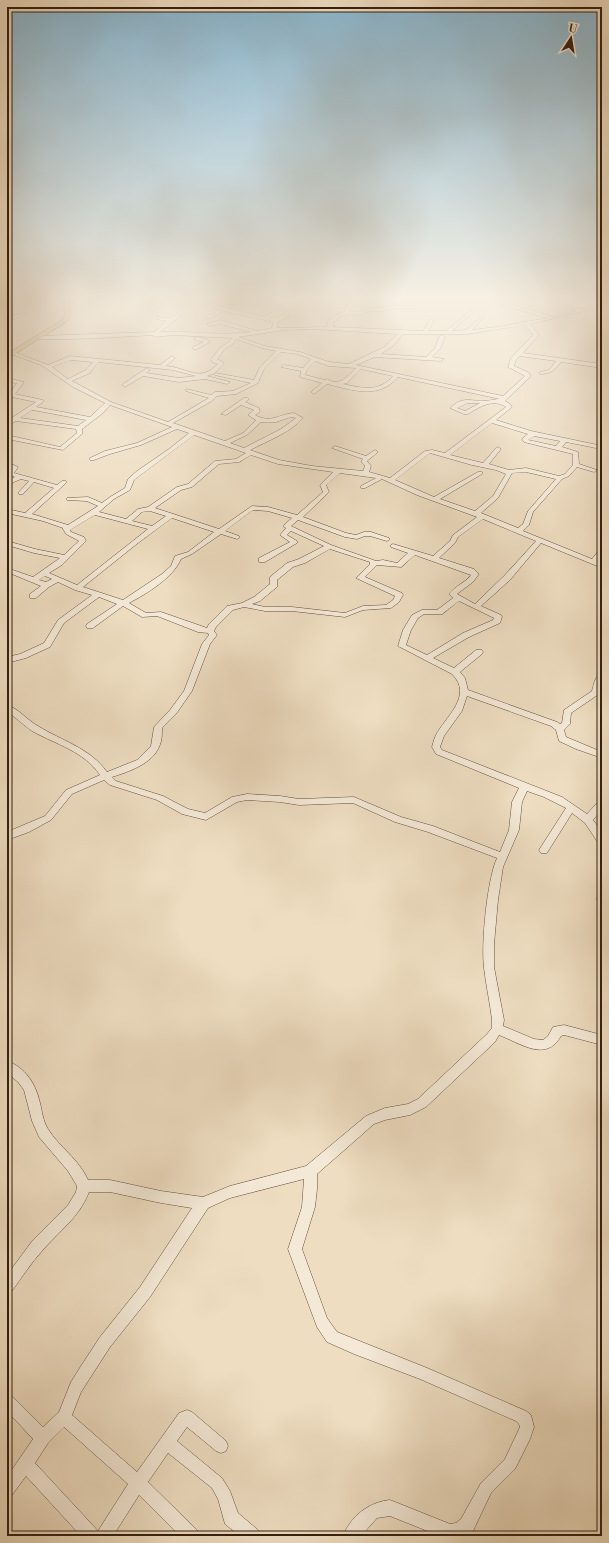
<svg xmlns="http://www.w3.org/2000/svg" width="609" height="1543" viewBox="0 0 609 1543" font-family="'Libre Bodoni',serif">
<rect width="100%" height="100%" fill="#eeddc1"/>
<filter id="stains"><feTurbulence type="fractalNoise" baseFrequency=".005" numOctaves="4"/><feColorMatrix values="0 0 0 0 .2 0 0 0 0 .09 0 0 0 0 .02 0 0 0 .5 -.17"/></filter>
<radialGradient id="worn" r=".72"><stop offset=".6" stop-color="#630" stop-opacity="0"/><stop offset="1" stop-color="#630" stop-opacity=".3"/></radialGradient>
<g fill="none" stroke-linecap="round" stroke-linejoin="round">
<defs>
<g id="minor">
<path d="M154 299H159L154 306 158 309 155 312 149 307Z"/>
<path d="M355 299H360L358 304 349 309 350 311 358 312 370 308H381L389 306H416L421 299H426L417 308H390L381 311H371L359 315 348 314 340 317 333 323V327L423 331 430 320H432L434 321 428 331H446L470 311H472V313L452 331 466 330 482 316 484 317 472 330 504 326 547 318 483 299H493L508 303 553 317 576 311 559 306 553 299H558C572 313 586 309 602 305V307L530 324 539 335 523 353 602 364V368L561 362C555 370 551 374 540 374V372L549 370 556 361 520 356 516 360 514 366 528 372 531 376 505 401 510 404 512 407 496 420 531 431 598 445 599 446 596 448 566 442 562 447 578 452 579 464 597 470 594 472 577 467 569 476 562 479 533 512 529 525 523 531 592 559 600 549 602 548V555L597 561 602 563V568L541 543 510 580 481 606 501 615 502 617 500 623 469 637 433 658 454 668 476 650H482L483 652 482 654 460 672 465 678 468 690 557 722 560 724 562 723 564 710 592 691C594 684 595 675 602 673V684L599 694 571 713 570 724 564 730 566 737 602 752V758L576 749 559 741 556 730 551 726 467 696 462 711 444 736 440 747 442 750 562 797 587 814 599 801 602 800V809L593 820 602 832V845L599 844 585 823 572 813 547 853H541L539 850 566 808 544 797 527 791 522 802 519 830 503 867 498 900 494 944V967L504 1020 503 1026 534 1039 543 1040 548 1036 553 1027 564 1025 602 1035V1045L564 1035 561 1036C546 1063 520 1043 499 1035L495 1042 426 1107 410 1115 385 1120 374 1124 317 1174V1189L315 1207 302 1249 327 1318 337 1332 427 1368 526 1411 531 1415 534 1427 530 1439 515 1469 491 1493 473 1531 465 1536H440L390 1516 377 1518 361 1536H343C351 1516 369 1502 390 1500L450 1524 456 1523 461 1519 481 1483 505 1459 520 1427 519 1424 516 1421 420 1379 354 1354 327 1342 317 1327 288 1249 302 1207 304 1179 230 1198 208 1208 150 1297 110 1347 81 1392 72 1415 137 1472 179 1413 187 1410 192 1412 226 1441 228 1446 226 1451 221 1453 216 1451 187 1427 177 1441 222 1478 230 1491 238 1513 258 1530 260 1536H240L225 1524 218 1499 212 1488 168 1453 148 1482 197 1530 199 1536H180L139 1495 113 1536H81L26 1476 12 1495 7 1498V1477L33 1439 7 1411V1394L12 1396 43 1427 59 1412 71 1382 81 1366 100 1337 140 1287 192 1208 161 1203 110 1192H89C80 1217 58 1232 42 1251 31 1263 22 1277 12 1291L7 1293V1275L33 1240 68 1205 76 1192 77 1186 68 1171 39 1137 32 1121 24 1090 18 1082 7 1073V1061C25 1067 36 1084 40 1103 42 1111 43 1121 48 1129 59 1147 79 1159 88 1180H110L161 1191 203 1197 230 1186 306 1166 366 1116 385 1108 408 1104 418 1099 487 1034 492 1028V1020C490 1003 486 985 484 968 481 944 487 880 497 858L428 832 395 822 353 803 299 805 280 802 247 800 237 802 206 820 182 814 157 800 110 785 104 780 72 794 51 820 29 832 7 840V832L45 816 66 790 100 775C84 751 55 744 32 731 23 725 16 717 7 712V705C19 709 27 720 38 726 62 741 90 748 107 772L137 760 151 746 154 727 170 710 184 691 202 644 209 635 208 633 198 632 157 616 142 617 123 606 93 628H87L86 626 87 624 117 604 99 597 64 623 50 647 26 658 7 663V657L20 654 44 643 58 620 92 595 75 590 58 582 49 587 36 598H30V594L41 586 7 572V568L33 577 60 558 34 553 7 545V541L35 549 64 555 79 541 66 534 63 529V528L43 521 7 513V509L25 513 54 488 34 482 23 494H19V492L29 481 21 479 7 485V481L15 477 8 474 7 472 11 468 7 466V462L18 467 14 473 57 485 62 481H66V483L32 514 68 525 98 506 87 501 67 500V498L88 497 102 503 110 497 125 488 128 479 137 471 169 449 189 433 177 429 141 445 110 454 94 460H90V458L105 451 137 443 172 427 110 405 103 413 82 429V434L63 450 7 439V435L60 447 77 433 76 429 16 421 7 426V421L36 402 7 396V392L10 393 17 383 7 382V378L24 382 15 394 43 400V402L36 407 90 417 105 403 73 387 41 365 9 353 14 352 48 365 70 356 160 365 172 356 175 358 166 366C189 368 199 383 218 364L212 362 211 359 221 347 229 342 232 338 173 335 154 337 152 335C136 336 41 342 34 338L37 336 154 332 167 321 157 319V317L170 318 178 314 180 315V316L160 332C191 331 221 336 251 332L220 324 210 326 207 324 220 320 257 331 272 328 273 324V322L224 311 211 318H207V316L220 309 212 307 208 304V302H210L223 307 231 305V307L228 308 265 317 280 305H282V307L270 318C277 320 284 312 290 315L278 322 277 328 327 327 328 321 336 315 345 311 344 307 354 302ZM525 325 533 335 511 358 508 367 525 376 503 396 356 365 375 357 441 361 444 359 432 357 440 349 445 337 442 335 439 337 435 348 426 357 381 354 394 345 403 334H467ZM312 329 398 334 384 347 349 364 329 362 300 352 265 346 238 337 285 330ZM236 339 262 348 276 351 260 367 254 380 215 373 224 364 223 362 217 359 225 349 233 344ZM281 352 297 354 311 359 303 368 284 365 281 367 301 371 300 377 322 383 311 392 314 394 327 384C352 390 379 400 398 377L500 399C496 399 488 401 484 401 470 401 463 396 450 408L464 414H468C479 407 494 398 506 407L445 453 432 450 425 451 390 478 369 472 371 466 367 461 378 452 375 450 366 456 335 446 332 448 363 459 361 461 365 466 363 471 312 466 279 460 250 450C267 441 290 433 303 418L294 413C279 414 271 424 255 415L260 412 259 408 245 402 248 400V398H244L221 414 226 415 241 405 254 410 248 415 256 420 243 433 225 441 173 423 212 401 217 396 236 394 258 383 264 369ZM71 360 93 362 86 370 68 379 52 367ZM315 361 328 366 356 368C347 377 339 387 327 379L325 380 305 375 307 370ZM98 362 173 370 196 376 179 378 146 373 150 370 147 368 123 384 122 385 125 387 143 376 179 382 205 379 227 384 230 382 207 376 215 373V375L251 383 233 391 215 392 211 395 186 389V391L209 398 168 422 111 402 72 381 90 373ZM361 369 393 376C378 393 363 388 343 384L347 383ZM468 403H480L465 411 457 408ZM32 410H33L86 420 78 426 20 418ZM291 417 296 418 281 429 244 448 230 443 247 435 261 422H276ZM492 423 528 434 522 439 524 442 573 454V465L565 474 559 476 526 468 509 470 489 464 501 449 498 447 496 448 483 463 450 455ZM194 435 246 453 236 459 215 461 188 484 177 487 148 507 138 509 126 519 99 512 114 499 130 490 134 480ZM534 436 560 441 556 446 528 440ZM430 453 472 465 496 470 506 474 493 496 475 511 440 499 482 474V472H478L434 497 395 480ZM251 455 278 464 333 472 320 485 323 492 297 515 268 507 252 506 219 529 155 508 181 490 192 487 219 464 239 462ZM526 472 556 479 528 511 523 524 518 528 481 513 498 498 512 473ZM340 473 376 478 361 486V488H365L382 479 417 495 477 517 453 535 450 541 433 556 393 544 391 545V547L408 553 397 563 383 560 376 561 331 545 291 526 298 520 345 537 357 539 365 536H370L387 541 389 540V538L371 532H364L356 535 346 533 303 517 328 493 329 492 326 485ZM253 510 268 511 292 518 284 525 283 526 286 528 280 535 290 542 259 558V562H265L297 543V541L287 535 291 531 324 546 299 559 287 563 270 577V584L254 597 242 603 227 606 209 624 207 628 161 612 146 613 129 603C146 594 173 578 181 559L192 554 221 534 237 539 239 538V536L225 531ZM150 511 166 516 152 526 132 521 142 512ZM95 515 148 529 77 585 49 573 62 565 86 541 84 537 71 532 70 530ZM172 518 214 532 188 552 175 556 171 566 162 574 123 600 83 587 138 543ZM483 519 536 541 504 576 475 604 457 594 473 582 479 574 474 569 439 558 455 543 458 537ZM330 549 370 562V564L356 578 395 596 393 600 386 605 363 606 345 613 292 607H265L252 604 260 601 277 587V580L293 567 305 563ZM415 555 471 575C465 583 455 586 449 594L453 598 437 610H422L412 615 403 630 398 646 452 674C474 696 445 717 436 735 434 739 433 743 432 747L436 754 519 788 512 802 509 830 500 852 433 826 401 817 354 797 299 799 280 796 247 794 232 797 205 813 188 809 163 796 116 781 112 777C128 772 152 764 159 747 162 741 162 734 162 728L176 714 192 691 210 644 217 635 214 631 216 627 233 610 244 607 265 611H292L345 617 363 610 391 608 399 602 403 595 402 593 365 577 377 565 401 567ZM45 576 52 579 46 582 39 580ZM459 601 494 618 493 620 463 633 427 655 406 645 411 630 418 618 424 614H442ZM64 1427 128 1484 98 1531 35 1463 48 1443Z"/>
<path d="M24 313 28 314 7 321V318Z"/>
<path d="M197 337 207 339 210 342 197 349H193V347L204 342 195 340V338Z"/>
<path d="M602 894V903L598 902 597 899 598 895Z"/>
</g>
<path id="major" d="M62 299H68L71 315 66 322 7 359V354L62 320 65 315Z"/>
</defs>
<use href="#minor" stroke="#614e3c" stroke-width="1"/>
<use href="#major" stroke="#321f0f" stroke-width="1"/>
<use href="#minor" fill="#f4e9d7" fill-rule="evenodd"/>
<use href="#major" fill="#e7be80" fill-rule="evenodd"/>
</g>
<linearGradient id="sky" x2="0" y2="1"><stop stop-color="#89b7d1"/><stop offset="0.58" stop-color="#f7f0e3"/><stop offset="1" stop-color="#f7f0e3" stop-opacity="0"/></linearGradient>
<rect width="609" height="515" fill="url(#sky)"/>
<rect width="609" height="1543" fill="none" stroke="#eeddc1" stroke-width="24"/>
<rect x="8" y="8" width="593" height="1527" fill="none" stroke="#321f0f" stroke-width="2"/>
<rect x="12" y="12" width="585" height="1519" fill="none" stroke="#321f0f"/>
<g transform="translate(571 38) rotate(12)" stroke="#f4e9d7" stroke-width="3" paint-order="stroke">
<path d="M0-3L7 15L0 10L-7 15Z" fill="#321f0f"/>
<text y="-6" font-size="11" font-weight="bold" text-anchor="middle" fill="#321f0f">U</text>
</g>
<rect width="100%" height="100%" filter="url(#stains)"/>
<rect width="100%" height="100%" fill="url(#worn)"/>
</svg>
